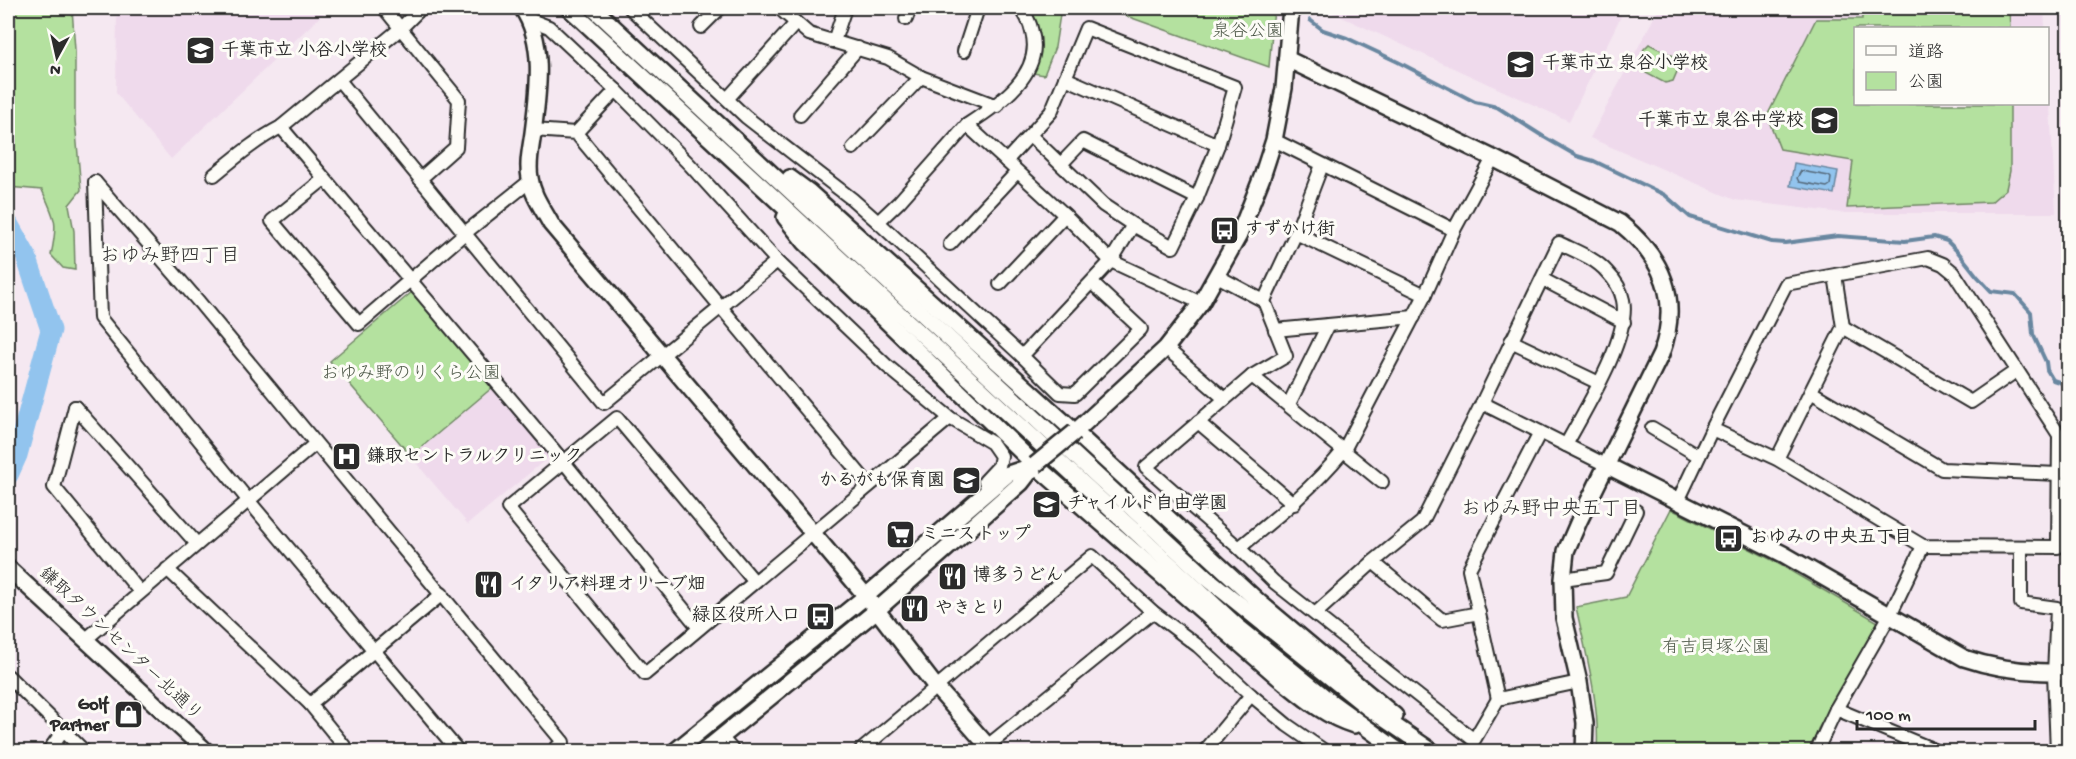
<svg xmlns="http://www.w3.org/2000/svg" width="2076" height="759" viewBox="0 0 2076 759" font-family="'Gochi Hand','Klee One',sans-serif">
<rect width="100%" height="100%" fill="#f5e8f1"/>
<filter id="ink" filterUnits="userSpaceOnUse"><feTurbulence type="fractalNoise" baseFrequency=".0167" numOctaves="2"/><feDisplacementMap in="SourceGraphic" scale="12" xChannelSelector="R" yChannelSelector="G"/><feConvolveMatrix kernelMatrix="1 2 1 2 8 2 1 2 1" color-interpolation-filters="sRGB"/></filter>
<g filter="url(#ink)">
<g fill="#efdaec">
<path d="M117 8H329L171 159 116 93Z"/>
<path d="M1322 8H1625L1569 121Z"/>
<path d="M1659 8H2044L2045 28H1856V104H2048V71L2056 213H1842L1735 200 1590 138Z"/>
<path d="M493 388 550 456 468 524 411 457Z"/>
</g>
<g fill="#b4e19f" stroke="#708665" stroke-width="1.5">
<path d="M8 8H72L75 50V120L81 190 69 205 74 231 75 270 63 268 51 255C58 223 56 220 42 190L8 187Z"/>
<path d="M1024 8H1061L1055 47 1044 75 1033 73C1042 46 1042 31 1024 8Z"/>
<path d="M1104 8H1274L1269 67Z"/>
<path d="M1862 8 2009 10 2010 28H1856V104H2010V171L2006 189 1991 202 1847 208 1853 161 1780 149 1767 116 1816 19H1862Z"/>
<path d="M1649 44 1682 60 1673 81 1665 83 1640 70 1637 66 1644 49Z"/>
<path d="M412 292 493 387 411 456 330 361Z"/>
<path d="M1671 509 1772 560 1878 622 1818 729 1811 751H1597C1600 703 1586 654 1576 607L1626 597Z"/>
</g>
<path fill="#92c4ee" stroke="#6987a0" stroke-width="1.5" d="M1794 163 1838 171 1834 194 1790 186Z"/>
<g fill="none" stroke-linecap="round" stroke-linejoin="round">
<path stroke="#546879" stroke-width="1.5" d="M1801 171 1829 176 1831 178 1830 185 1827 187 1799 182 1797 178Z"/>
<path stroke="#6987a0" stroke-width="4" d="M1310 20 1323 30 1347 38 1398 62 1475 102 1497 107 1544 137 1577 156 1594 161 1665 195 1690 217 1772 242 1785 243 1838 236 1905 241 1934 237 1947 241 1958 252 1977 276 1991 291 2015 294 2031 312 2033 334 2046 362 2047 370 2053 380 2068 385"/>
<path stroke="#92c4ee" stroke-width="21" d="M8 224 26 256 51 330 17 455 8 475"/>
<defs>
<g id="minor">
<path d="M384 8 459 100 456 147 420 179"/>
<path d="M630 8 746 117 852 199 878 222 1022 356 1060 393 1075 394 1141 329 1092 283"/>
<path d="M779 8 809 34 888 58 921 77 997 106"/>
<path d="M906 19 910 8"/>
<path d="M531 20 549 27 616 90 690 165 777 261 887 366 950 418 992 443 1001 456 999 466 985 481 988 491"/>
<path d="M701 27 720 8"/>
<path d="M834 41 845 8"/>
<path d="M964 51 978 8"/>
<path d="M1065 78 1218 145"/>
<path d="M339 80 604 403 777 261"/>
<path d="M728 98 796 23"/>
<path d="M800 115 858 48"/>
<path d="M967 125C997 105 1044 75 1032 32 1030 23 1026 14 1020 8"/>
<path d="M281 127 563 461 699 628"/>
<path d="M533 130 576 133 869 485"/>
<path d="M576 133 616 90"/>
<path d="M1031 136 1103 205 1133 225"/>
<path d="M1274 140 1454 230"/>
<path d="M853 148 921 77"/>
<path d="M1006 161 1051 112 1086 28 1235 87 1218 145 1197 198 1173 247 1133 225 1111 261 1022 356"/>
<path d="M1061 164 1083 141 1197 198"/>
<path d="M1322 165 1296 233 1264 301 1286 356 1252 376 1146 467 1239 548 1274 582 1474 740 1498 699 1579 682"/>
<path d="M214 175C236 157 256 140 281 127L400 29 421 8"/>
<path d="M324 179 272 221 359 324 465 233 530 181"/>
<path d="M95 182 199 302 563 742 552 752"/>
<path d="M95 182 100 318 248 500 459 752"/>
<path d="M878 222 899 202 967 125 1065 215 1111 261 1201 303"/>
<path d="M1296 233 1425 295"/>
<path d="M950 244 1017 172"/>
<path d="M1217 276 1264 301"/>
<path d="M1542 279 1624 322"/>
<path d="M1000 284 1065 215"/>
<path d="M1843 327 1971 402 2016 371"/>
<path d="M1275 330 1328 325"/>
<path d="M1511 341 1599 383"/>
<path d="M1166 348 1225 399"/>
<path d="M1252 376 1382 482"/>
<path d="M1811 392 1942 469 2058 474"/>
<path d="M1482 403 1606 465"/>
<path d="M1289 404 1328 325 1414 317"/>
<path d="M75 407 54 487 140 592"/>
<path d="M75 407 197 544"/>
<path d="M1198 422 1294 504"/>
<path d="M1652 428 1699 456"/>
<path d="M1777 459 1843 327 1835 275 1786 284 1712 429 1777 459 1923 546 2058 547 2059 435 1954 273 1943 264 1928 258 1835 275"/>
<path d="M1678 501 1712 429"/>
<path d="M1239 548C1277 517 1313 488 1344 450L1425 295 1454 230 1493 158"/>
<path d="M2021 548V603L2057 608 2054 673 2057 752"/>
<path d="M1373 562 1442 620 1479 613"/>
<path d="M167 569 310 704 442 594"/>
<path d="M1563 579 1606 573 1636 511"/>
<path d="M754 581 617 418 508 508 645 674 950 418"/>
<path d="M1315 614 1373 562 1422 522 1482 403 1559 243C1575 251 1595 258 1607 272 1614 279 1621 290 1623 300 1631 337 1584 411 1566 445"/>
<path d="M85 640 315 444"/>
<path d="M8 676 85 752"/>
<path d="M1498 699 1469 569 1540 432"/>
<path d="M310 704 349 752"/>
<path d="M1836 709 1939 752"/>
<path d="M721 737 734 752"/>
<path d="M48 752 63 731"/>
<path d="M859 752 1092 556 1153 612 1198 646 1251 695"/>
<path d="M980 752 1153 612"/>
<path d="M1204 752 1251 695 1287 725 1326 752"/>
<path d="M1816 752 1836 709 1890 615 1923 546"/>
</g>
<g id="tertiary">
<path d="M522 8C546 42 538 93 533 133 531 148 527 163 530 178 532 195 543 209 551 224L866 596 936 687 993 752"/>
<path d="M569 8 1237 626 1331 702 1400 752"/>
<path d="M593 8 1207 578 1367 707 1433 752"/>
<path d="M1287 59 1493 158 1620 223C1663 258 1681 299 1661 354L1579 521 1566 551 1563 579 1564 618 1579 682 1585 723 1584 752"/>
<path d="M790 178 809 192 1075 432 1260 603 1395 716"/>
<path d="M785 217 805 242 1035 465 1278 677C1302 696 1324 716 1354 725"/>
<path d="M1075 432 1166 348 1201 303 1239 235 1262 177 1274 140 1284 88 1291 8"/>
<path d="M1606 465 1783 554 1964 658C1999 670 2032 673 2068 672"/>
<path d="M8 568 207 752"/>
<path d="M674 752 866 596 1008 474 1035 465"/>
<path d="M703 752 877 610 1021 483 1035 465"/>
</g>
</defs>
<use href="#minor" stroke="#2b2b2b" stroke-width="16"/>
<use href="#tertiary" stroke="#2b2b2b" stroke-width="20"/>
<use href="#minor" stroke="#fdfcf7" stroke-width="12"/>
<use href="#tertiary" stroke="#fdfcf7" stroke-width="15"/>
<defs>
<path id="tertiary-bridge" d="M1035 465 1075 432"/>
</defs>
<use href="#tertiary-bridge" stroke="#2b2b2b" stroke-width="20" stroke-linecap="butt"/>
<use href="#tertiary-bridge" stroke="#fdfcf7" stroke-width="15"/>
</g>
</g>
<defs>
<symbol id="school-square" viewBox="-11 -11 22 22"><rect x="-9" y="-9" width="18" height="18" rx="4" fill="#2b2b2b" stroke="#fdfcf7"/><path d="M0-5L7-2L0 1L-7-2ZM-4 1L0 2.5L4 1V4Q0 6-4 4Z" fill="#fff"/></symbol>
<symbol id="bus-square" viewBox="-11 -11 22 22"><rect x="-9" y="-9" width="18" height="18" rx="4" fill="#2b2b2b" stroke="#fdfcf7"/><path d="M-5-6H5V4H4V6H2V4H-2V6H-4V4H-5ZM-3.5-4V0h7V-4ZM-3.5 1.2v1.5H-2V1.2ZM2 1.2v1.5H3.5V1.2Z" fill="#fff"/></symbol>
<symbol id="hospital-square" viewBox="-11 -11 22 22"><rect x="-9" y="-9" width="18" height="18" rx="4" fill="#2b2b2b" stroke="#fdfcf7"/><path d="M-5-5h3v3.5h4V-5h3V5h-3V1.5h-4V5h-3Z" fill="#fff"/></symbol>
<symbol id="supermarket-square" viewBox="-11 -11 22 22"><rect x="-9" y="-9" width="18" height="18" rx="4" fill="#2b2b2b" stroke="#fdfcf7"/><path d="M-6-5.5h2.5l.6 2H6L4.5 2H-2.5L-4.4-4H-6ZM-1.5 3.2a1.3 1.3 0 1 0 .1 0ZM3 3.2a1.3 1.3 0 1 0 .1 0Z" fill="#fff"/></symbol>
<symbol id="restaurant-square" viewBox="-11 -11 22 22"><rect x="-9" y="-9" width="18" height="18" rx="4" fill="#2b2b2b" stroke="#fdfcf7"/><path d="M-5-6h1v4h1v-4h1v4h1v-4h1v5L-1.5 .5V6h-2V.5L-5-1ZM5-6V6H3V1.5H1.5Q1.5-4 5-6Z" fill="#fff"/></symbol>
<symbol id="shop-square" viewBox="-11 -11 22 22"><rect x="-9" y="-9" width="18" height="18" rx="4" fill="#2b2b2b" stroke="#fdfcf7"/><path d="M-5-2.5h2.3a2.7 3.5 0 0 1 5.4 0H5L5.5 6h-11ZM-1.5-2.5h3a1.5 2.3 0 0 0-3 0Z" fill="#fff"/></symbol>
</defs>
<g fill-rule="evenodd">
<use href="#school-square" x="184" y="34" width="33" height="33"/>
<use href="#school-square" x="1504" y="48" width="33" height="33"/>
<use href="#school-square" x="1808" y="104" width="33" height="33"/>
<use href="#bus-square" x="1208" y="214" width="33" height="33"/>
<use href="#hospital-square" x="330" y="440" width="33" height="33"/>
<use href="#school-square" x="950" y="464" width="33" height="33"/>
<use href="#school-square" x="1030" y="488" width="33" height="33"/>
<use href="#supermarket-square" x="884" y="518" width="33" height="33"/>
<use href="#bus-square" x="1712" y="522" width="33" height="33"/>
<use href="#restaurant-square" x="936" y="560" width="33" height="33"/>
<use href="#restaurant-square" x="472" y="568" width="33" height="33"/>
<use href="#restaurant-square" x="898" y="592" width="33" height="33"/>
<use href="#bus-square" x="804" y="600" width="33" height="33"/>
<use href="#shop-square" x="112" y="698" width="33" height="33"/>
</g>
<g text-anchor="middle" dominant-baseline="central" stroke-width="6" stroke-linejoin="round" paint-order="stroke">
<g font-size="18" fill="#4d5848" stroke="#fdfcf7">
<text x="1248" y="32">泉谷公園</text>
<text x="411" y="374">おゆみ野のりくら公園</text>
<text x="1716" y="648">有吉貝塚公園</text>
</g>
<g font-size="18" font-weight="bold" fill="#2b2b2b" stroke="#fdfcf7" text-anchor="start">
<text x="221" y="51">千葉市立 小谷小学校</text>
<text x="1542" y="64">千葉市立 泉谷小学校</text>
<text x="1804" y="121" text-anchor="end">千葉市立 泉谷中学校</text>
<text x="1245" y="230">すずかけ街</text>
<text x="367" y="457">鎌取セントラルクリニック</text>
<text x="945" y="481" text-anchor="end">かるがも保育園</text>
<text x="1067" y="504">チャイルド自由学園</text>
<text x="921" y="535">ミニストップ</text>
<text x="1750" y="538">おゆみの中央五丁目</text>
<text x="973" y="576">博多うどん</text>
<text x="509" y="585">イタリア料理オリーブ畑</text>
<text x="935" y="609">やきとり</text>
<text x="800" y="616" text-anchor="end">緑区役所入口</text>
<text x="108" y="705" text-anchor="end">Golf<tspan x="108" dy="21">Partner</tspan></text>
</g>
<g font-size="18" fill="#2b2b2b" stroke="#fdfcf7">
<text transform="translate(120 645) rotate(43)">鎌取タウンセンター北通り</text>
</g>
<g font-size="20" fill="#2b2b2b" stroke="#fdfcf7">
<text x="170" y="257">おゆみ野四丁目</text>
<text x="1551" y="510">おゆみ野中央五丁目</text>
</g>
</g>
<rect width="2076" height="759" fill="none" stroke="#fdfcf7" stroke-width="30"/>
<rect x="15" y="15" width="2046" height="729" fill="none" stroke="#2b2b2b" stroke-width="2" filter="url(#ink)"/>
<rect x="1854" y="27" width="195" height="78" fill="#fdfcf7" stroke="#a9a8a5" stroke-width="1.5"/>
<rect x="1866" y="46" width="30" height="9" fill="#fdfcf7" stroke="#a9a8a5" stroke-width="1.5"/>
<text x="1908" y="57" font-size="18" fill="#2b2b2b">道路</text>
<rect x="1866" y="72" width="30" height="18" fill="#b4e19f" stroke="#a9a8a5" stroke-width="1.5"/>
<text x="1908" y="87" font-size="18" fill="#2b2b2b">公園</text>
<g transform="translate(57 57) rotate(188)" stroke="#fdfcf7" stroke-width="4.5" paint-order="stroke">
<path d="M0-4.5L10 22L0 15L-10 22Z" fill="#2b2b2b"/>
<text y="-9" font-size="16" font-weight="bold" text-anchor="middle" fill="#2b2b2b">N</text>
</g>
<path d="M1857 720v9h178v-9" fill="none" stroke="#2b2b2b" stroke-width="3"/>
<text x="1866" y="720" font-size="18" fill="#2b2b2b" stroke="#fdfcf7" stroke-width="4.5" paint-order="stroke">100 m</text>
</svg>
